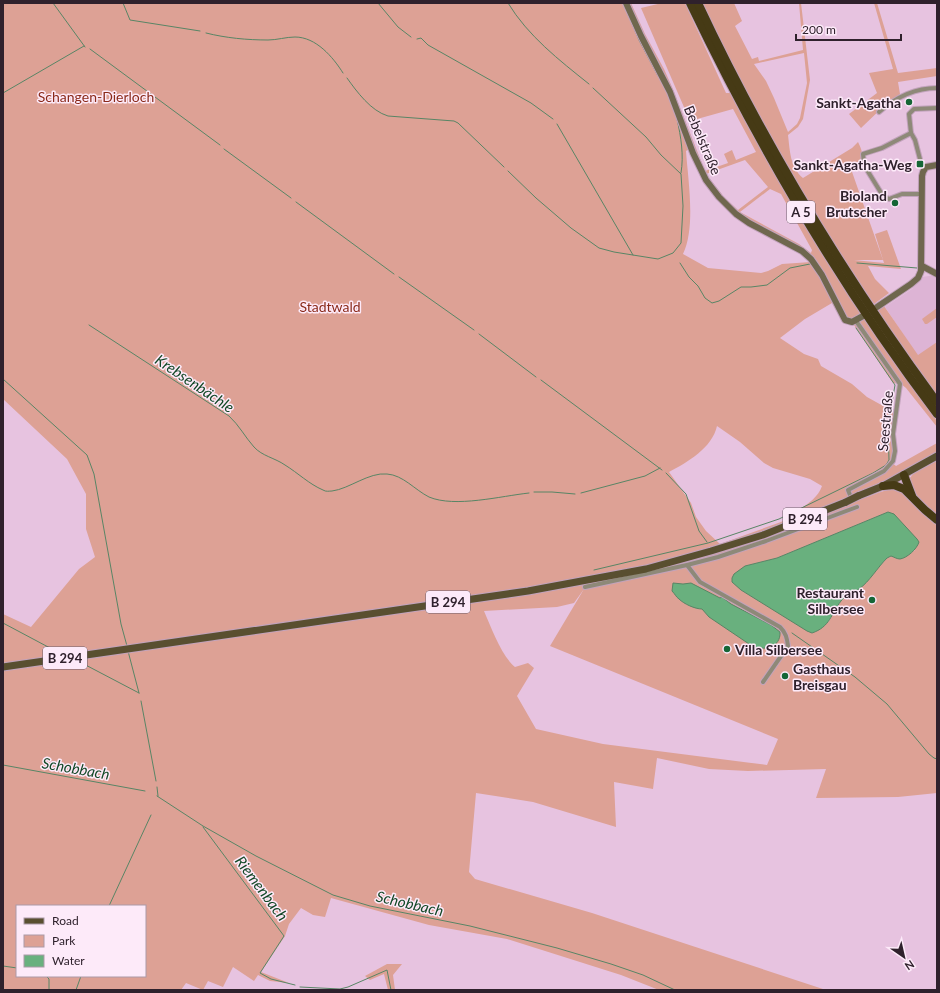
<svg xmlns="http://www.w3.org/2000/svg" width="940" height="993" viewBox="0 0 940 993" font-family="Lato,sans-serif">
<rect width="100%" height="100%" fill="#e7c3e0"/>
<path fill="#ddb4d5" d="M936 275 937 276V342L918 356 885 307 912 289 922 277Z"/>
<g fill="#dda195" fill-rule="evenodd">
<path d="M3 3H631L645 34 664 69 672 87 705 171 728 163 724 154 732 150 736 160 756 152 733 109 690 121 641 8 662 3H685L726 93H730C759 147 789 201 822 254 858 311 897 366 937 421V427L906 388 901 384 893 383 854 325 842 320 832 303 805 319 780 338 804 354 818 359 821 366 852 384 867 397 894 412 892 434 893 452 891 462 896 466 937 443V452L859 499C873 496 884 489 898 488L929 519 937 524V793L898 797 816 798 826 769 748 771 709 769 657 758 653 789 614 782 616 827 533 802 476 793 469 872 475 879 592 913 826 990H659L621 975 507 939 429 925 331 898 325 917 313 915 301 908 289 924 285 936 261 972 289 983 270 981 258 975 254 981 233 967 223 987 208 981 203 990 186 983 181 990H3V614L31 627 79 569 95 557 86 529V494L67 459 3 399ZM689 149 703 180 716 197 759 231 796 251 806 257 811 262 782 264 768 271 761 273 708 268 683 254C696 227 688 180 686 151ZM745 160 768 187 738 210 724 197 706 174ZM770 189 781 194 812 250 811 253 799 244 740 212ZM717 426 740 442 764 463 773 468 810 479 822 486C818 497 809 503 800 509L801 512 781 522 720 544 706 531 696 517 691 503 669 472C688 462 712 448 717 426ZM888 512 915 550 903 558 891 556 887 558 864 584 841 601 829 621 813 633 741 590 745 566 777 558ZM584 589 550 646 778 739 767 765 603 744 536 729 517 696 534 668 528 663 515 667C502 657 491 627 484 611L557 607 574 603ZM17 906H145V976H17Z"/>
<path d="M703 3H734L742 21 735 26 752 59 758 57 759 61 803 50 799 3H801L810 80 803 119 798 127 788 135C790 151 790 167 803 178L852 148 858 142C861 148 864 154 860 160 858 164 853 165 851 169L883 260H854L884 263 875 234 887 230 901 269 868 266 875 279 889 293 874 304 847 265 807 200 756 112 724 50ZM804 53 807 83 800 118 797 124 788 132 774 98 766 81 754 64Z"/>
<path d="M874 3H877L898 73 937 68V76L898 82 900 94 884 106 861 128 849 114 877 93 869 73 893 69Z"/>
<path d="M884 306 918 355 937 342V396L877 311Z"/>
<path d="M937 308V317L927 324H925L922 319Z"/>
<path d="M937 459V516L919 500 909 479 914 473Z"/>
<path d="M387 964H402L393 975 395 990H388L384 974 370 980 365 976Z"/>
</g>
<g fill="#69b07e" stroke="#588565">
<path d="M888 512 894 514 917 539 919 542C917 549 907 558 900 559 897 559 894 557 891 556L887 558C877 568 870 581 859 589 853 593 846 595 841 601 831 614 830 627 812 633L807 631 741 590 732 582V578L734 574 745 566 777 558Z"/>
<path d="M673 583 683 584 691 583 720 598 722 597 731 604 771 625 780 632C781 648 763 651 752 646L709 617 702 609C695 609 684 604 679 599 676 597 675 594 672 591Z"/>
</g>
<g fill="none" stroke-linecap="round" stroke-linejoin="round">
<g stroke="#588565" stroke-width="1">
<path d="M53 3 85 47"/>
<path d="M123 3 130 20 200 31"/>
<path d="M378 3 398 27 411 37"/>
<path d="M508 3C528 36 559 60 589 84"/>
<path d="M623 3 639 40 658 76"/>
<path d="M206 33C226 38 247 40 268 40 277 40 286 37 295 37 316 37 333 57 343 73"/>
<path d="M417 39 421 38 428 45 531 103 553 119"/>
<path d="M90 49 220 145"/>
<path d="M347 78C357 92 371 111 388 116L454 121 458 123 504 167"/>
<path d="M3 93 84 46"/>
<path d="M677 119C681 137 684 155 681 173"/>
<path d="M557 124 633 255"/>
<path d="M224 149 291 198"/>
<path d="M508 171 536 198 571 228 599 248 614 252 658 259 673 253 681 243 683 206 681 174 661 155 646 137 593 88"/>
<path d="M296 202 394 274"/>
<path d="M680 263 689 277 698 286 705 298 712 303 719 301 741 287H751L767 285 790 268 810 264"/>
<path d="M857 263 917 268"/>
<path d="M399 277 474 330"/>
<path d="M89 325 229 416C239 425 245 437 254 447 262 456 275 458 285 465 298 473 309 484 323 490 326 492 329 491 332 491 349 489 369 472 387 474 403 475 415 490 429 497 455 508 501 496 529 493"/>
<path d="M479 334 536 377"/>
<path d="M3 379 87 455 94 474 121 624 127 646"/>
<path d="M541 380 662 470"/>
<path d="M666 473 686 494 699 531 707 542"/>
<path d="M534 492H552L575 494"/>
<path d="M581 493 645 476 660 468"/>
<path d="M594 570 708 543 779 519 873 473 886 465 889 460 888 425 895 385 856 328"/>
<path d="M3 623 50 648"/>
<path d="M792 633 855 677 887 704 929 754 934 758 937 759"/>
<path d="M128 651 139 693"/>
<path d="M78 661 139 693"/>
<path d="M141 701 156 781"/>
<path d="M3 765 145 791"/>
<path d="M157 787 158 796"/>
<path d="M157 796 203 826 256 856 333 895 370 906 470 926 557 948 611 964 643 975 675 990"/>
<path d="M203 827 284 936 260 973 271 979 295 985"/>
<path d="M109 906 151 815"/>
<path d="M3 966 17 968"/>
<path d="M46 976 49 979V990"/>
<path d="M300 987 340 989 348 987 387 970 391 990"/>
<path d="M76 990 81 976"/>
</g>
<defs>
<g id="street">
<path d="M879 112C896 97 914 88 937 88"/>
<path d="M911 133 882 148 863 154 864 163 867 170 883 196 889 199 902 194H921"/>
<path d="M925 168 921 163 915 140 911 133 909 114 914 109 937 108"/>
<path d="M850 495 848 490 884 471 893 461 895 451 893 434 900 384 856 321"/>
<path d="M687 565 700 582 780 627C786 633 787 638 788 646L763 682"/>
<path d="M585 587 687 565 718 557 766 541 857 507"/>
</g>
<g id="secondary">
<path d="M626 3 641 36 670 92 693 153 706 180 719 197 736 214 749 223 802 251 811 259 822 275 845 320 852 322 863 316"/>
<path d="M922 266 937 274"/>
<path d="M877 307 911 284 918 278 921 271 922 176 923 172 926 167 937 165"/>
</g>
<g id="primary">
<path d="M858 496 883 486 937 456"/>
<path d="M3 667 528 591 646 569 711 551 763 535 846 502"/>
</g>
<g id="highway">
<path d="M690 3C759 147 840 286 937 414"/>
<path d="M698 3C764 144 845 277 937 402"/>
<path d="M904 475 912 496"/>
<path d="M883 486 894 485 904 489 925 510 937 520"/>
</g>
</defs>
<use href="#street" stroke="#c2a3bc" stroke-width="6"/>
<use href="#secondary" stroke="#c2a3bc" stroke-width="8"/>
<use href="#primary" stroke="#c2a3bc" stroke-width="9"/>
<use href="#highway" stroke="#c2a3bc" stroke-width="10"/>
<use href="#street" stroke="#8e8978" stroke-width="4"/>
<use href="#secondary" stroke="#6f674e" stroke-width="6"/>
<use href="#primary" stroke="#594f30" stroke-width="7"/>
<use href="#highway" stroke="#463a15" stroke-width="8"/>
<defs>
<path id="primary-bridge" d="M846 502 858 496"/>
</defs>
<use href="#primary-bridge" stroke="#c2a3bc" stroke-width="9" stroke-linecap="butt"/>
<use href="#primary-bridge" stroke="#594f30" stroke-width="7"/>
</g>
<g fill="#156636" stroke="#fdeaf9" stroke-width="1.5">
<circle cx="909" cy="102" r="4"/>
<rect x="916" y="160" width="8" height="8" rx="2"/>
<circle cx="895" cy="203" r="4"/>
<circle cx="872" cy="600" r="4"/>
<circle cx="727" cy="649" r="4"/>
<circle cx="785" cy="676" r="4"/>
</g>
<g text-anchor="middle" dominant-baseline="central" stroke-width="3" stroke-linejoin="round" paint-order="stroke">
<g fill="#fdeaf9" stroke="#6d5d6a" stroke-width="1">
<rect x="787" y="201" width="28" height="22" rx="3"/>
<rect x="783" y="508" width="44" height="22" rx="3"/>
<rect x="426" y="591" width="44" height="22" rx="3"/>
<rect x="43" y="647" width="44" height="22" rx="3"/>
</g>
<g font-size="13" font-weight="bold" fill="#2f212c">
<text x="801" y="212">A 5</text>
<text x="805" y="519">B 294</text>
<text x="448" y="602">B 294</text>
<text x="65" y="658">B 294</text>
</g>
<g font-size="14" fill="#8a2a1a" stroke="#fdeaf9">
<text x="96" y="96">Schangen-Dierloch</text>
<text x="330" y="306">Stadtwald</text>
</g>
<g font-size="14" font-weight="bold" fill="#2f212c" stroke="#fdeaf9" text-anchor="end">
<text x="901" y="102">Sankt-Agatha</text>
<text x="912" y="164">Sankt-Agatha-Weg</text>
<text x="887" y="195">Bioland<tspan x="887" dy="16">Brutscher</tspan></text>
<text x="864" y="592">Restaurant<tspan x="864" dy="16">Silbersee</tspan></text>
<text x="735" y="649" text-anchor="start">Villa Silbersee</text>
<text x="793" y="668" text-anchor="start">Gasthaus<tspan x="793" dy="16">Breisgau</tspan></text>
</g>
<g font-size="14" fill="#2f212c" stroke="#fdeaf9">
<text transform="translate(703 140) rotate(67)">Bebelstraße</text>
<text transform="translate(885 421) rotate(-85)">Seestraße</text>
</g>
<g font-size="15" font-style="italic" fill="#124826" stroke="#fdeaf9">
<text transform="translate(195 383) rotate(34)">Krebsenbächle</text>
<text transform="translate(76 768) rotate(10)">Schobbach</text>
<text transform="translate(262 888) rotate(53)">Riemenbach</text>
<text transform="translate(410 903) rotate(13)">Schobbach</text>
</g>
</g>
<rect width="940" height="993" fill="none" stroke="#2f212c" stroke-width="8"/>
<rect x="16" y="905" width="130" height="72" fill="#fdeaf9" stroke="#ab9aa7"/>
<rect x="24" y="918" width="20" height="6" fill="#594f30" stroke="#ab9aa7"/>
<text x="52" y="925" font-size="12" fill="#2f212c">Road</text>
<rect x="24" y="935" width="20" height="12" fill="#dda195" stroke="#ab9aa7"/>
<text x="52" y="945" font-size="12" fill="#2f212c">Park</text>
<rect x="24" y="955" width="20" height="12" fill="#69b07e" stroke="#ab9aa7"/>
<text x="52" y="965" font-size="12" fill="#2f212c">Water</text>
<g transform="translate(904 957) rotate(146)" stroke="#fdeaf9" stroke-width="3" paint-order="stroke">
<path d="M0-3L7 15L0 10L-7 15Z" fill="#2f212c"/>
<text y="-6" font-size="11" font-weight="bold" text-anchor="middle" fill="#2f212c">N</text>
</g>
<path d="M796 34v6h105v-6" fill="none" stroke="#2f212c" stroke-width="2"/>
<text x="802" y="34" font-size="12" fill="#2f212c" stroke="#fdeaf9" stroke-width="3" paint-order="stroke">200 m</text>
</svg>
